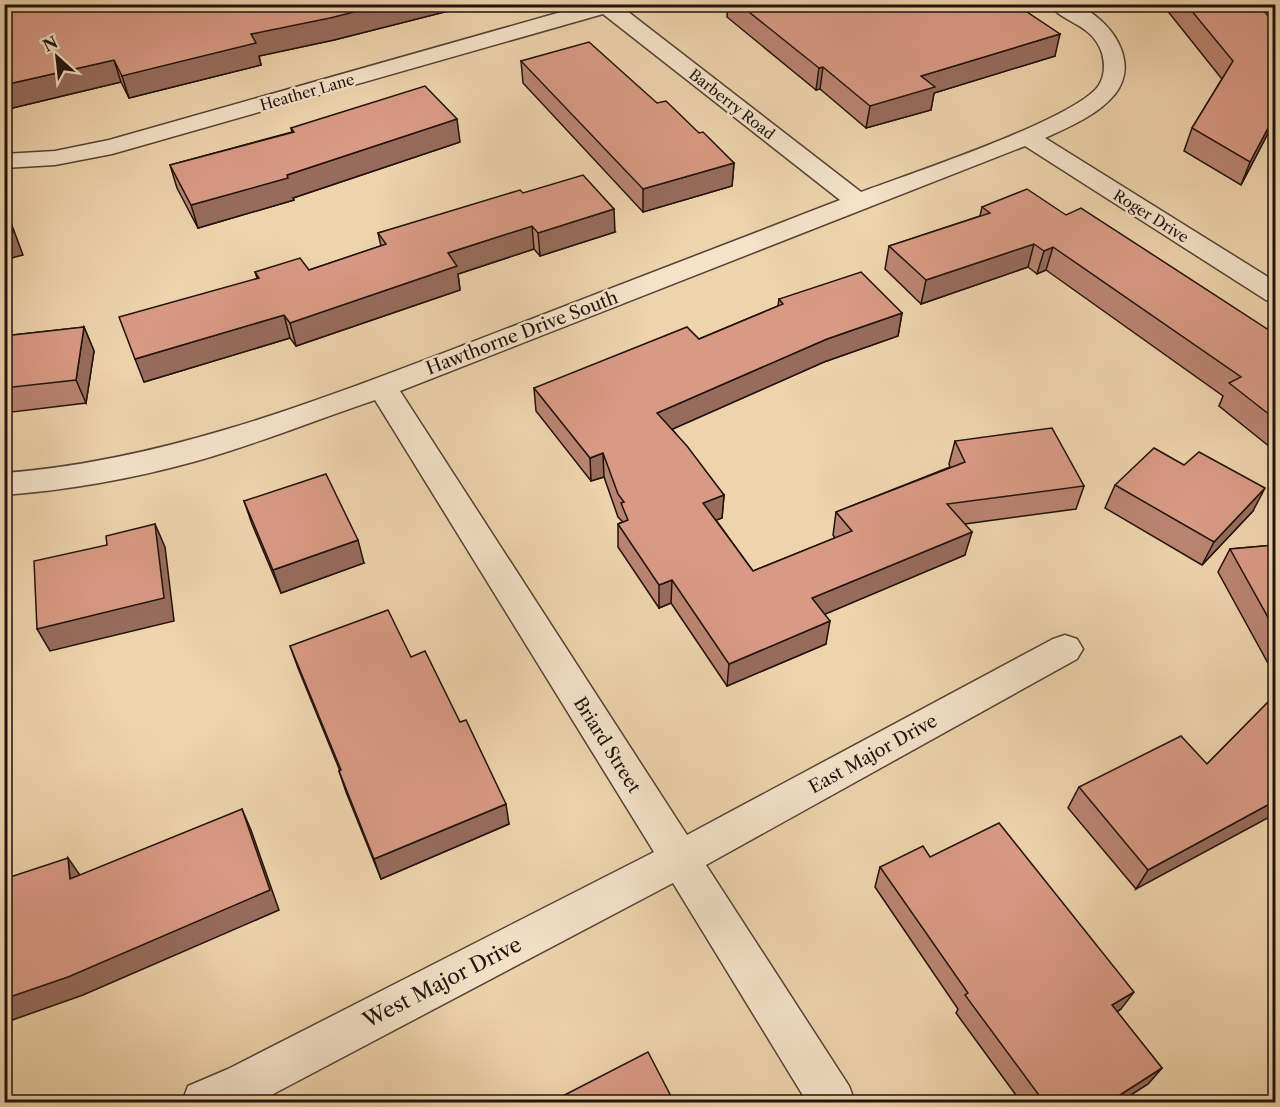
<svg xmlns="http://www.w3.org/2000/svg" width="1280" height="1107" viewBox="0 0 1280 1107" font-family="'Libre Caslon Text',serif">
<rect width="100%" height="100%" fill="#eed3ac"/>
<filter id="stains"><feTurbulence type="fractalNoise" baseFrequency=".00333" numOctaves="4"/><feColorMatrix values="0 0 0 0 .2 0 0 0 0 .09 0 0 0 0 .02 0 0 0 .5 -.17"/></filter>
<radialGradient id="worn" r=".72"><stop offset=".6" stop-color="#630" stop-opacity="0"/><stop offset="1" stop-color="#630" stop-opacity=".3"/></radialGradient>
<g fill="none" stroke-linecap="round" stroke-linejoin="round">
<defs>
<path id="minor" d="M589 4H618L861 192C906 175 1077 119 1099 85 1105 75 1105 64 1102 53 1092 23 1062 23 1049 4 1057 4 1069 2 1077 5 1110 19 1141 61 1115 94 1098 115 1069 127 1045 138L1276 282V302L1266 300 1025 146 400 391 687 835 1053 639 1065 635 1077 639 1083 649 1077 659 706 865 849 1086 855 1102H807L673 883 260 1101 182 1102 188 1086 228 1069 654 852 375 400C315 420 255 445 193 462 131 479 69 490 4 495V473C165 461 317 401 467 344 591 296 716 248 840 200L603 14 112 154 55 165 4 168V154L55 151 109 140Z"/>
</defs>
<use href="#minor" stroke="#544234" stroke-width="3"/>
<use href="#minor" fill="#f4e2c9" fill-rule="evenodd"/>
</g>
<g fill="#ba8472" stroke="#21120c" stroke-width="1.5">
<path d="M4 4H476L334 40 259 56 261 65 129 98 121 82 4 110Z"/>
<path d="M728 4H1015L1055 56 934 93 931 110 866 128 820 89 816 90 727 17Z"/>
<path d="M1162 4H1258L1275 120 1241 185 1184 151 1192 128 1222 79Z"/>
<path d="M521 61 657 103 699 133 734 163 732 186 643 212 523 83Z"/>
<path d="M291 128 460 142 293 198 294 200 198 228 177 188 170 165 292 132Z"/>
<path d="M523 193 615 232 540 256 534 249 458 274 460 290 296 346 290 338 144 382 257 278 255 272 309 270 381 246 378 233Z"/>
<path d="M982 207 1066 215 1275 334V451L1219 406 1223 396 1046 270 1037 274 1028 267 921 304 885 269 889 246 980 216Z"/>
<path d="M779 299 902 313 898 336 824 362 672 429 724 495 722 518 716 520 753 571 835 538 833 535 836 512 950 467 949 464 955 441 1084 486 1076 509 965 524V555L824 614 826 644 727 686 671 603 659 608 618 547V524L622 522V521L618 517 604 477 591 481 536 411 534 388 699 339 778 306Z"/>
<path d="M84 327 94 351 86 403 4 413V336Z"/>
<path d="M1115 485 1253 511 1202 565 1105 508Z"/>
<path d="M244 501 364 563 281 593 252 524Z"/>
<path d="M1275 545V665H1269L1218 572 1230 549Z"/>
<path d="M290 646 411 657 509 824 381 879 346 792 339 771H340L298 668Z"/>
<path d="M1275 695 1136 889 1068 808 1079 787 1207 764Z"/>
<path d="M930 857 1121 1009 1117 1012 1162 1068 1148 1084 1120 1102H1021L956 1013 958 1009 875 887 880 867Z"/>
</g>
<g fill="#976c5d" stroke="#21120c" stroke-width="1.5">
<path d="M386 4H476L334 40 259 56 261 65 129 98 122 76 251 34Z"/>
<path d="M1060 34 1055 56 934 93 931 110 866 128 870 106 921 76Z"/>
<path d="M114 60 121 82 4 110V85Z"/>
<path d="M823 67 820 89 816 90 819 68Z"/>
<path d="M1275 115V120L1241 185 1250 162Z"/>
<path d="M457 119 460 142 293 198 294 200 198 228 191 205 287 175Z"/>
<path d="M734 163 732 186 643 212V189Z"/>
<path d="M4 204 23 255 4 260Z"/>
<path d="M614 209 615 232 540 256 538 233Z"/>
<path d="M532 226 534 249 458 274 460 290 296 346 290 323 448 253Z"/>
<path d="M1034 244 1028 267 921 304 926 280Z"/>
<path d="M1053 247 1046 270 1037 274 1044 251Z"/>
<path d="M902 313 898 336 824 362 657 436V413L827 339Z"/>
<path d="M284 315 290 338 144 382 135 359Z"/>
<path d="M84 327 94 351 86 403 76 380Z"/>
<path d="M603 453 604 477 591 481 590 458Z"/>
<path d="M1265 488 1253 511 1202 565 1214 542Z"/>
<path d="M724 495 722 518 701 526 703 503Z"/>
<path d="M155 524 165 547 174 621 50 651 37 629Z"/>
<path d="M972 532 965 555 809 621 812 598Z"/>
<path d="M358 540 364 563 281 593 273 570Z"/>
<path d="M672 580 671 603 659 608V585Z"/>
<path d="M830 621 826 644 727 686 729 664Z"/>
<path d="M1275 801V814L1136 889 1148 870Z"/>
<path d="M506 804 509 824 381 879 374 859Z"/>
<path d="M242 809 251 830 279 910 83 995 4 1023V999Z"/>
<path d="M68 858 82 878 70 879Z"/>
<path d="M1134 992 1121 1009 1099 1023 1112 1005Z"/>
<path d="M1162 1068 1148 1084 1120 1102H1109Z"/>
</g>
<g fill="#d89a85" stroke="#21120c" stroke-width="1.5">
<path d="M4 4H386L330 18 251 34 256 43 122 76 114 60 4 85Z"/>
<path d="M739 4H1015L1060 34 921 76 935 87 870 106 823 67 819 68Z"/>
<path d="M1186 4H1258L1275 24V115L1250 162 1192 128 1233 61Z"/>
<path d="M589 42 657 103 666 101 699 133 703 132 734 163 643 189 521 61Z"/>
<path d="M425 86 457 119 287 175 288 178 191 205 170 165 294 132 291 128Z"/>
<path d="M583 175 614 209 538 233 532 226 448 253 457 266 290 323 284 315 135 359 119 317 259 278 255 272 300 258 309 270 386 244 378 233 520 190 523 193Z"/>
<path d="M1027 189 1066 215 1081 208 1275 334V419L1229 383 1241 377 1053 247 1044 251 1034 244 926 280 889 246 990 213 982 207Z"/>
<path d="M4 208 13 232 4 234Z"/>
<path d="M861 272 902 313 827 339 657 413 687 446 724 495 703 503 753 571 852 531 836 512 965 462 955 441 1052 428 1084 486 947 504 972 532 812 598 830 621 729 664 672 580 659 585 618 524 628 520 621 503 624 502 618 494 603 453 590 458 534 388 687 327 699 339 783 304 779 299Z"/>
<path d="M84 327 76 380 4 388V336Z"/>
<path d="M1154 448 1184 465 1199 452 1265 488 1214 542 1115 485Z"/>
<path d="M326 474 358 540 273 570 244 501Z"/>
<path d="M155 524 164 598 37 629 34 561 107 545 106 536Z"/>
<path d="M1275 545V630L1230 549Z"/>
<path d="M388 610 411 657 425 651 460 722 466 720 506 804 374 859 339 771 341 770 290 646Z"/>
<path d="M1275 695V801L1148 870 1079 787 1181 736 1207 764Z"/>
<path d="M242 809 270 890 68 977 4 999V879L68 858 70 879Z"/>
<path d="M999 823 1134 992 1112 1005 1162 1068 1109 1102H1044L965 995 968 993 880 867 923 846 930 857Z"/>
<path d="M648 1052 674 1102H551Z"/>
</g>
<g text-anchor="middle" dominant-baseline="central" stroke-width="5" stroke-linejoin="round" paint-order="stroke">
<g font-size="15" fill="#21120c" stroke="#f4e2c9">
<text transform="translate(307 92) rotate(-16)">Heather Lane</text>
<text transform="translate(732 104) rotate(38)">Barberry Road</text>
<text transform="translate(1151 216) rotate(32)">Roger Drive</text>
</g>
<g font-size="18" fill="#21120c" stroke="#f4e2c9">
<text transform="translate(522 333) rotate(-21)">Hawthorne Drive South</text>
<text transform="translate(607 745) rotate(58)">Briard Street</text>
<text transform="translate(873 754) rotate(-29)">East Major Drive</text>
</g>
<g font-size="21" fill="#21120c" stroke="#f4e2c9">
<text transform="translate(442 982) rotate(-27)">West Major Drive</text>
</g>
</g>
<rect width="1280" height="1107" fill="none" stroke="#eed3ac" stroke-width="24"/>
<rect x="6" y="6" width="1268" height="1095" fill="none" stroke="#21120c" stroke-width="3"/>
<rect x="12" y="12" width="1256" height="1083" fill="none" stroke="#21120c" stroke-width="1.5"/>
<g transform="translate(57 57) rotate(333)" stroke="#f4e2c9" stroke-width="4.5" paint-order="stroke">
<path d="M0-4.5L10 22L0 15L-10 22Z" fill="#21120c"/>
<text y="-9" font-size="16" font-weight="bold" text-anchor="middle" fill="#21120c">N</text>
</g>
<rect width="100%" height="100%" filter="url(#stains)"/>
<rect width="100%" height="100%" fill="url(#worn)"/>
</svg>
